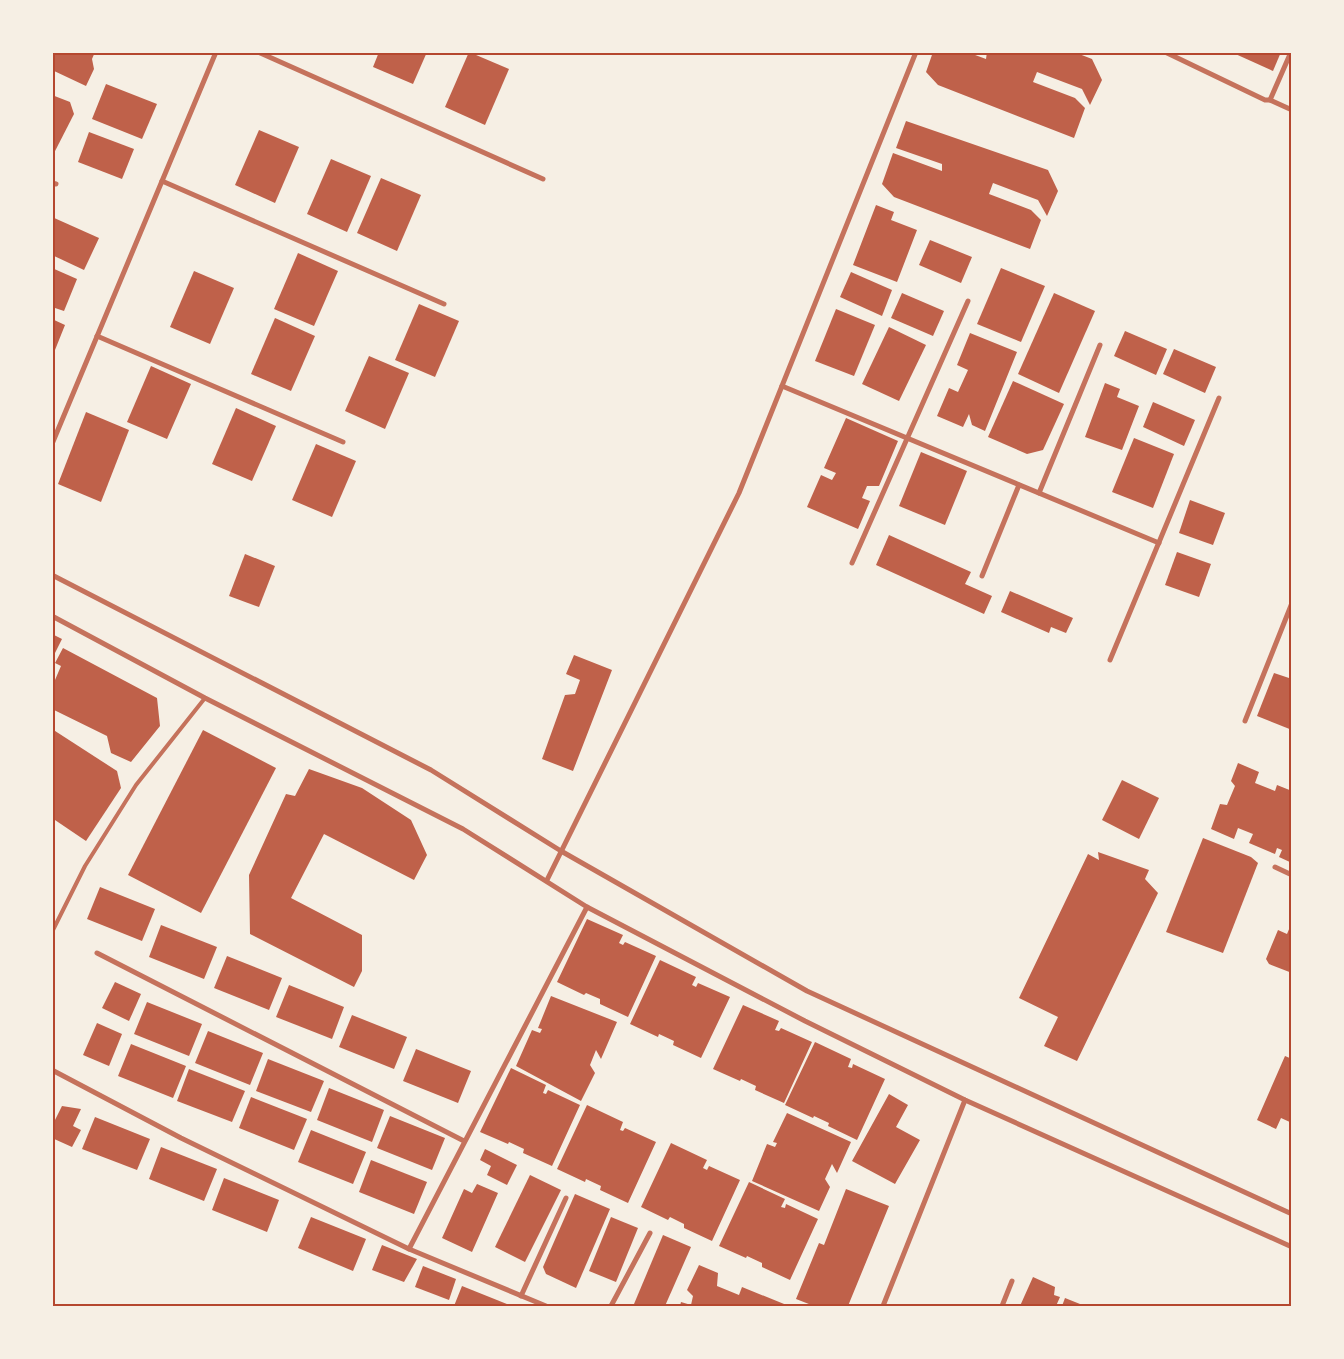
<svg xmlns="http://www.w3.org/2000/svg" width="1344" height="1359" viewBox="0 0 1344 1359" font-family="Cabin,sans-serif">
<rect width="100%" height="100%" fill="#f6efe4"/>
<g fill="#bf614a">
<path d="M52 52H95L92 59 94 69 86 86 52 70Z"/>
<path d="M379 52H427L413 84 373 67Z"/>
<path d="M469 52 509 69 485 125 445 107Z"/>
<path d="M933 52H967L986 59 987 52H1074L1092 59 1102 80 1090 105 1082 89 1037 72 1033 82 1075 98 1085 108 1074 138 938 85 926 72Z"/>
<path d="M1231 52H1281L1273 71Z"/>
<path d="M106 84 157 104 142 139 92 119Z"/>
<path d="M52 95 70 102 74 114 52 157Z"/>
<path d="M906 121 1048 170 1058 191 1047 216 1038 200 993 183 989 194 1031 210 1041 220 1030 249 894 197 882 184 893 153 942 171V164L896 148Z"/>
<path d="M259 130 299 147 275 203 235 185Z"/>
<path d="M89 132 134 149 122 179 78 162Z"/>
<path d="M331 159 371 176 347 232 307 214Z"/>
<path d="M381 178 421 195 397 251 357 233Z"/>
<path d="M876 205 894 212 891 220 917 230 897 282 853 265Z"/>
<path d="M52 217 99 238 84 270 52 255Z"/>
<path d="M930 240 972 257 961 283 919 265Z"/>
<path d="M298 253 338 271 314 326 274 309Z"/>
<path d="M52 268 77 279 64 311 52 307Z"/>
<path d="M1001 268 1045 286 1021 342 977 324Z"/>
<path d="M194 271 234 288 210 344 170 327Z"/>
<path d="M851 272 892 290 882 316 840 297Z"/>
<path d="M902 293 944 311 933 336 891 318Z"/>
<path d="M1054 293 1095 311 1059 393 1018 374Z"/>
<path d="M419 304 459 321 435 377 395 360Z"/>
<path d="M836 309 875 325 854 376 815 361Z"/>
<path d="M275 318 315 336 291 391 251 374Z"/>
<path d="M52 319 65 325 53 355H52Z"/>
<path d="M889 327 926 345 899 401 862 384Z"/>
<path d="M1125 331 1167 349 1156 375 1114 356Z"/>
<path d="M970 333 1017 352 985 431 972 425 969 414 963 427 937 416 949 388 958 392 968 370 957 365Z"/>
<path d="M1174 349 1216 367 1205 393 1163 374Z"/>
<path d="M369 356 409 373 385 429 345 411Z"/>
<path d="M151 366 191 384 167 439 127 422Z"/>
<path d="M1013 381 1064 404 1043 450 1027 454 988 437Z"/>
<path d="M1105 383 1120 389 1117 397 1139 406 1122 450 1085 437Z"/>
<path d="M1153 402 1195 420 1184 446 1143 427Z"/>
<path d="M236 408 276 426 252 481 212 464Z"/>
<path d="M86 412 129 430 101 502 58 484Z"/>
<path d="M846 418 898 441 879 486H867L862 498 870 501 858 529 807 507 821 475 832 480 836 473 824 468Z"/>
<path d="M1134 438 1174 454 1153 508 1112 492Z"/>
<path d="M316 444 356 461 332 517 292 500Z"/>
<path d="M921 452 967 471 945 525 899 506Z"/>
<path d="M1190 500 1225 513 1213 545 1179 533Z"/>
<path d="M889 535 971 572 965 584 992 596 984 614 876 565Z"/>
<path d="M1177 552 1211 564 1199 597 1165 585Z"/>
<path d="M245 554 275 566 259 607 229 596Z"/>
<path d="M1010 591 1073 618 1066 633 1051 627 1049 633 1001 612Z"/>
<path d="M52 634 62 639 52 659Z"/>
<path d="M63 648 157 698 160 726 131 762 111 753 107 736 52 709V679L55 680 61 666 55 663Z"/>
<path d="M574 655 612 670 573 771 542 759 565 695 575 694 580 680 566 674Z"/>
<path d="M1274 673 1292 679V730L1257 716Z"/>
<path d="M52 729 117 771 121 788 86 841 52 818Z"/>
<path d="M203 730 276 768 201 913 128 875Z"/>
<path d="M1238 763 1259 772 1255 783 1275 791 1277 785 1292 791V863L1279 857 1282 850 1277 848 1275 854 1249 843 1253 834 1238 828 1234 839 1211 829 1220 804 1227 805 1235 786 1231 781Z"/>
<path d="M309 769 362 788 411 820 427 855 414 880 324 834 291 898 362 935V971L354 987 250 934 249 875 286 794 295 796Z"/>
<path d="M1122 780 1159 798 1139 839 1102 820Z"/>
<path d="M1203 838 1251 857 1258 863 1223 953 1166 932Z"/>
<path d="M1098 852 1149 870 1145 879 1158 893 1077 1061 1044 1046 1058 1017 1019 998 1088 854 1099 860Z"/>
<path d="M100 887 155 909 142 941 87 919Z"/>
<path d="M587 919 623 935 619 943 623 945 625 942 656 956 628 1017 600 1004V999L586 993 584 995 557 982Z"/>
<path d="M1292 922V973L1269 964 1266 959 1278 930 1287 934Z"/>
<path d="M161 925 217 947 204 979 149 957Z"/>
<path d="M227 956 282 978 269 1010 214 988Z"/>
<path d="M660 960 696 977 692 985 696 987 698 983 730 997 701 1058 673 1045 674 1041 659 1034 658 1037 630 1024Z"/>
<path d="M115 982 141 994 129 1021 102 1008Z"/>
<path d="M289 985 344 1007 332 1039 276 1017Z"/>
<path d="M551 996 617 1022 601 1059 596 1050 590 1065 595 1073 581 1101 516 1066 532 1030 540 1033 542 1029 538 1028Z"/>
<path d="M147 1002 202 1024 189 1056 134 1034Z"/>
<path d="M743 1005 779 1021 775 1030 779 1031 781 1028 812 1042 784 1103 755 1090 756 1086 741 1079 740 1081 713 1069Z"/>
<path d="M352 1015 407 1037 394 1069 339 1047Z"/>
<path d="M97 1023 122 1034 109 1066 83 1055Z"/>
<path d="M208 1031 263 1053 250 1085 195 1063Z"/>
<path d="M815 1042 851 1059 848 1067 852 1068 853 1064 885 1079 857 1140 828 1126 829 1123 814 1116 813 1118 785 1105Z"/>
<path d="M131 1044 186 1066 173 1098 118 1076Z"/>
<path d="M416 1049 471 1071 458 1103 403 1081Z"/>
<path d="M1285 1056 1292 1059V1123L1281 1118 1276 1129 1257 1120Z"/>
<path d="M268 1059 324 1081 311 1112 256 1091Z"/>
<path d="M511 1068 546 1085 543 1093 546 1094 548 1090 580 1105 552 1166 523 1153 524 1149 509 1142 508 1144 480 1132Z"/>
<path d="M189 1069 245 1091 232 1122 177 1101Z"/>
<path d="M329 1088 384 1110 372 1142 317 1120Z"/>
<path d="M889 1094 908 1105 896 1127 920 1140 895 1184 852 1161Z"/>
<path d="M251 1097 307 1119 294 1150 239 1128Z"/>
<path d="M587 1105 623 1122 620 1130 623 1131 625 1128 656 1142 628 1203 600 1190 601 1186 586 1179 585 1182 557 1169Z"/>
<path d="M62 1106 81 1109 73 1126 81 1130 72 1147 52 1138V1126Z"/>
<path d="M787 1113 851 1142 837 1173 832 1164 825 1179 830 1187 819 1211 752 1181 767 1144 775 1147 777 1143 773 1142Z"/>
<path d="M390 1116 445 1138 432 1170 377 1148Z"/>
<path d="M95 1117 150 1139 137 1170 82 1149Z"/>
<path d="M311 1130 366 1152 353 1184 298 1162Z"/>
<path d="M671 1143 707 1160 703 1168 707 1170 709 1166 740 1180 712 1241 684 1228V1224L670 1217 668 1220 641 1207Z"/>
<path d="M161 1147 217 1169 204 1201 149 1179Z"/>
<path d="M485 1149 517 1165 507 1185 487 1175 491 1166 480 1160Z"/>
<path d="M371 1160 427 1182 414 1214 359 1192Z"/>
<path d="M530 1175 561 1190 525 1262 495 1247Z"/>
<path d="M224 1178 279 1200 267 1232 212 1210Z"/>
<path d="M749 1182 785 1199 781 1207 785 1208 786 1204 818 1219 790 1280 762 1267V1263L747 1256 746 1258 719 1246Z"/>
<path d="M477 1184 498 1193 472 1252 442 1238 464 1189 472 1193Z"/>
<path d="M846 1189 889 1206 848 1306H814L796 1299 819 1243 824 1245Z"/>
<path d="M575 1194 610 1209 576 1288 546 1274 543 1267Z"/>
<path d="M311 1217 366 1239 353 1271 298 1248Z"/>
<path d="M611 1217 638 1228 616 1282 589 1271Z"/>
<path d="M663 1235 691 1247 665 1306H639L634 1304Z"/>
<path d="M382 1245 417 1259 404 1282 372 1270Z"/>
<path d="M699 1265 718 1273 717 1286 739 1295 742 1287 789 1306H680L681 1302 691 1305 693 1296 687 1290Z"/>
<path d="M423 1266 456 1279 449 1300 415 1287Z"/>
<path d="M1033 1277 1055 1287 1054 1295 1060 1297 1056 1306H1020Z"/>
<path d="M462 1286 512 1306H454Z"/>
<path d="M1065 1298 1085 1306H1062Z"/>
</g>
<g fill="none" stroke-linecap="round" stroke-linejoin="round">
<path stroke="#c5725c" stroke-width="4" d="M52 932 85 866 136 785 205 698"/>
<g stroke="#c5725c" stroke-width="5">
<path d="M258 52 543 179"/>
<path d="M1165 52 1265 100H1270L1292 110"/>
<path d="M1270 100 1291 52"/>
<path d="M162 181 444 304"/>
<path d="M52 183 56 184"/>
<path d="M97 336 343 442"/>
<path d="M782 386 1159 543"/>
<path d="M52 444 216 52"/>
<path d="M1039 493 1100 345"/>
<path d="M852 563 968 301"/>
<path d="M52 575 431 770 561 851 807 991 1292 1214"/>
<path d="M982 576 1019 485"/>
<path d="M52 616 205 698 463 829 587 907 805 1021 965 1100 1292 1247"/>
<path d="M1110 660 1219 398"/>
<path d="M1245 721 1292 603"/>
<path d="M1275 867 1292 875"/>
<path d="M547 880 739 493 916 52"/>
<path d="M97 953 464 1141"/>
<path d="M52 1070 181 1138 409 1249 587 907"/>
<path d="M409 1249 546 1306"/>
<path d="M521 1296 566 1198"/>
<path d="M611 1306 650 1233"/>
<path d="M883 1306 965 1100"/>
<path d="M1002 1306 1012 1281"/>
</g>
</g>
<rect width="1344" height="1359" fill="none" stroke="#f6efe4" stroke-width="108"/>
<rect x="54" y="54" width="1236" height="1251" fill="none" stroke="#b5482f" stroke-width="2"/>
</svg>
